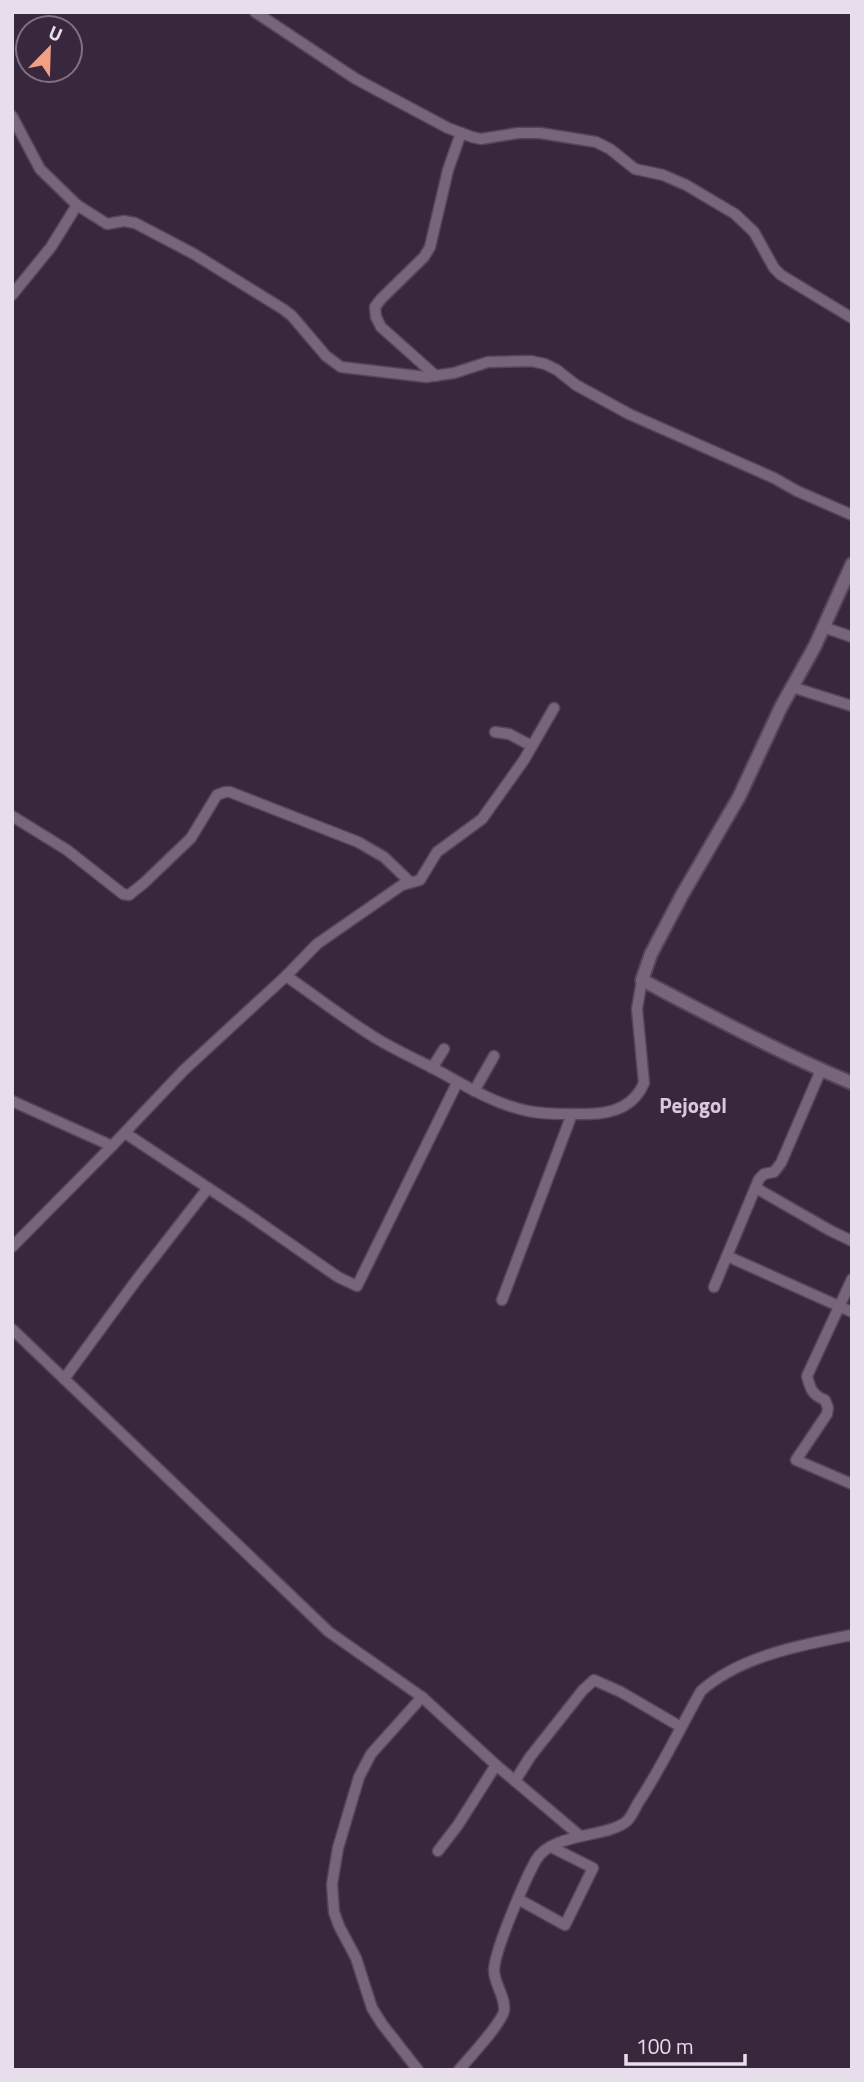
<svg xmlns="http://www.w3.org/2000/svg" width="864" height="2082" viewBox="0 0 864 2082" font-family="'Titillium Web',sans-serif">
<rect width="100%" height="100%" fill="#39283d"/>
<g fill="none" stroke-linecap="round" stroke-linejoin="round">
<defs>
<g id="minor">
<path d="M255 12 356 79 448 128 472 137 481 139 518 133H540L596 142 610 149 635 169 663 175 686 185 735 214 754 232 774 268 781 275 852 318"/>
<path d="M12 116 40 169 77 205 51 247 12 295"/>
<path d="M77 205 107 224 124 221 135 223 194 254 283 309 292 316 326 356 341 367 426 377 454 373 488 362 531 361 545 364 557 370 576 385 629 414 774 478 797 491 852 515"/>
<path d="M436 376 381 327 376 317 375 307 381 299 424 257 430 247 448 170 461 133"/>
<path d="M823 627 852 637"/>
<path d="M792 687 852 706"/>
<path d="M495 732 509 734 532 746"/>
<path d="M12 816 67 850 123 894 129 895 144 883 191 838 217 795 225 792H230L358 842 384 857 410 882"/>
<path d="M286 976C317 997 347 1021 379 1040 396 1050 413 1058 431 1067 463 1084 493 1104 528 1111 548 1115 568 1114 587 1114 611 1114 634 1107 644 1083L637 1009 642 980"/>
<path d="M432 1068 444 1049"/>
<path d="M474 1091 494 1056"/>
<path d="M12 1101 112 1146"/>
<path d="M125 1133 243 1211 338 1277 357 1286 457 1083"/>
<path d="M756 1188 831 1231 852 1241"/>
<path d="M12 1247 112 1146 184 1070 286 976 317 944 402 885 420 880 437 852 482 819 524 760 554 708"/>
<path d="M727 1256 852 1312"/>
<path d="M852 1279 807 1376C810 1388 812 1395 825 1400L828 1408 827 1414 796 1460 852 1484"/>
<path d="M714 1287 759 1179 764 1174 774 1172 781 1163 821 1070"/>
<path d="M502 1300 572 1114"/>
<path d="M12 1329 329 1632 422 1697 496 1765 579 1835"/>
<path d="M64 1379 135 1282 208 1188"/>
<path d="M515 1781 530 1757 583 1690 594 1680 621 1692 681 1727"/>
<path d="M438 1851 458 1825 496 1765"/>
<path d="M518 1899 565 1925 593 1868 551 1847"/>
<path d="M418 2070 382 2024 372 2008 356 1958 339 1926 334 1912 332 1884 338 1848 359 1777 371 1754 422 1697"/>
<path d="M459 2070C469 2058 501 2024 504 2011 506 1997 494 1984 494 1970 495 1949 525 1880 536 1860 552 1832 608 1838 627 1821 632 1816 635 1808 638 1803 662 1767 680 1728 701 1691 740 1656 801 1645 852 1635"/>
</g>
<path id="tertiary" d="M852 564 815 646 781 707 739 797 682 895 651 954 642 980C711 1016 780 1053 852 1083"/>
</defs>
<use href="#minor" stroke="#544557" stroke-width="13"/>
<use href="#tertiary" stroke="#544557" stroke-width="16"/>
<use href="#minor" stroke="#78647c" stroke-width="10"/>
<use href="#tertiary" stroke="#78647c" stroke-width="12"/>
</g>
<g text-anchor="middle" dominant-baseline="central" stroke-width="5" stroke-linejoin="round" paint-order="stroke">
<g font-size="21" font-weight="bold" fill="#dcc6e1" stroke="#39283d">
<text x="693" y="1105">Pejogol</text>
</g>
</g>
<rect width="864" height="2082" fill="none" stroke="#e8ddeb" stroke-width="28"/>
<g transform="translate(49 49) rotate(23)"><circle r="33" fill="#39283d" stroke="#7f7083" stroke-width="2"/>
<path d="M0-5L12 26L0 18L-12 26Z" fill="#f39f84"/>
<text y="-10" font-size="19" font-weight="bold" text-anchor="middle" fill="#e8ddeb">U</text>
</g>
<path d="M626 2054v10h119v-10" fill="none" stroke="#e8ddeb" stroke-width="3.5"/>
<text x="636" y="2054" font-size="21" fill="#e8ddeb" stroke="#39283d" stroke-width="5" paint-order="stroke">100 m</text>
</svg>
